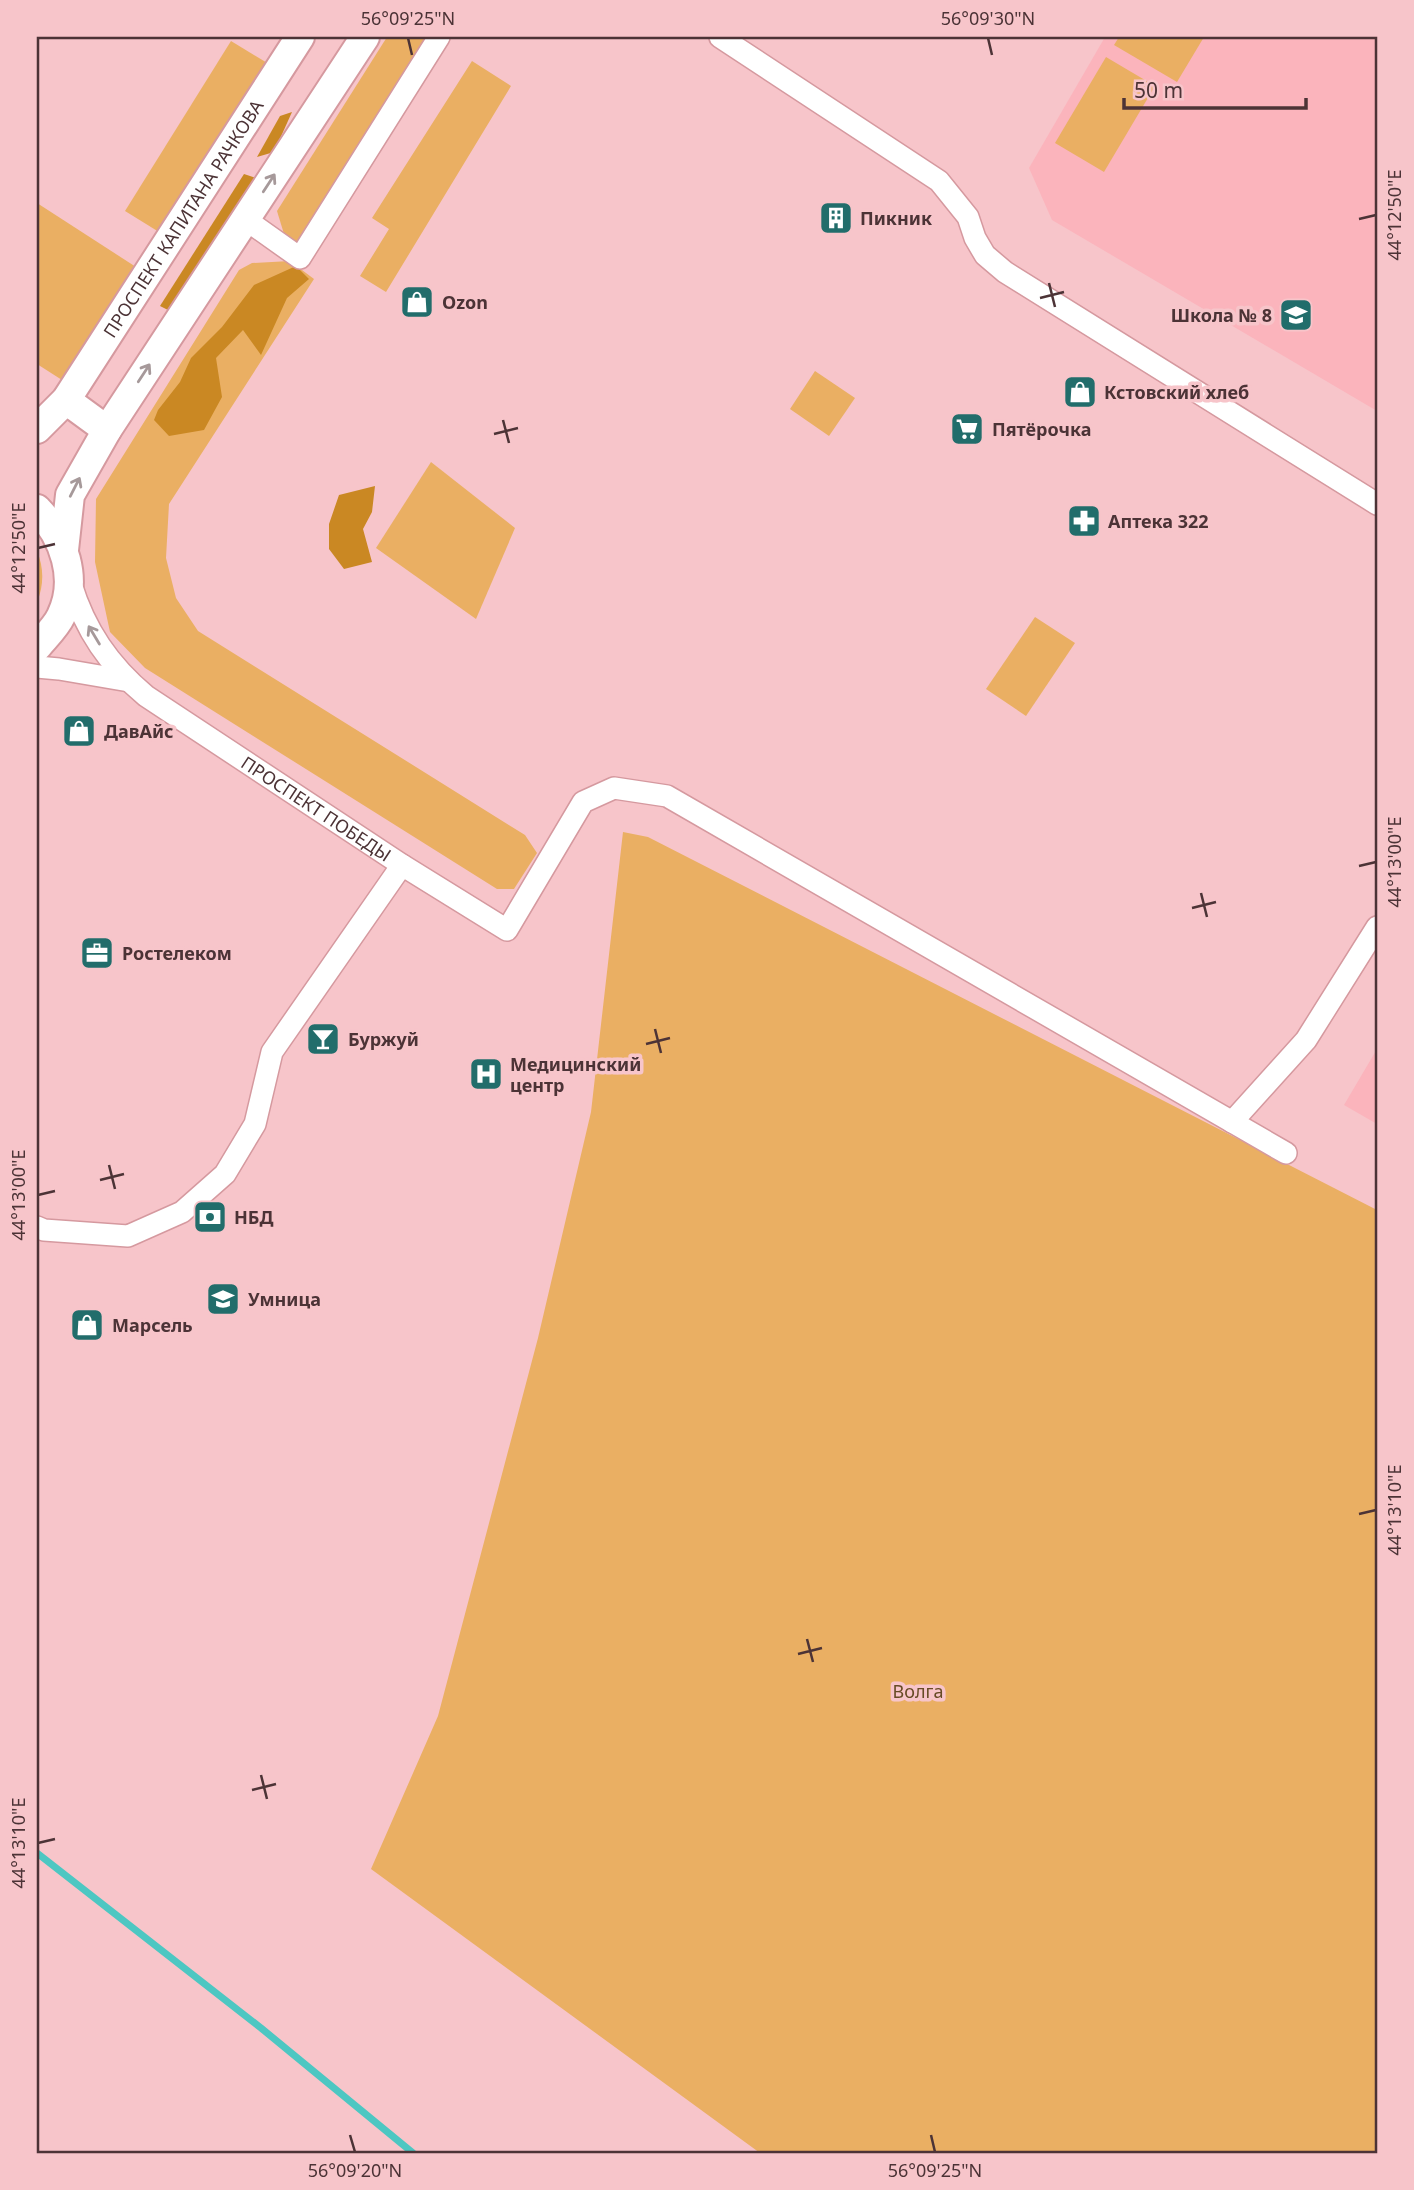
<svg xmlns="http://www.w3.org/2000/svg" width="1414" height="2190" viewBox="0 0 1414 2190" font-family="'Noto Sans',sans-serif">
<rect width="100%" height="100%" fill="#f7c5ca"/>
<g fill="#fbb4bc">
<path d="M1105 37H1377V411L1052 220 1029 168Z"/>
<path d="M1377 1049V1124L1344 1105Z"/>
</g>
<g fill="#eaaf63">
<path d="M387 37H430L299 244 284 234 277 211Z"/>
<path d="M1119 37H1204L1177 82 1114 45Z"/>
<path d="M231 41 269 64 159 232 125 211Z"/>
<path d="M1106 57 1155 86 1104 172 1055 143Z"/>
<path d="M472 61 511 86 386 292 360 276 389 229 372 218Z"/>
<path d="M37 203 136 267 62 380 37 364Z"/>
<path d="M290 261 314 279 169 504 166 558 176 598 198 631 525 835 537 853 514 889H497L145 668 110 632 95 562 96 499 239 270 252 263Z"/>
<path d="M815 371 855 398 829 436 790 409Z"/>
<path d="M431 462 515 528 476 619 376 548Z"/>
<path d="M37 551C44 568 44 585 37 602Z"/>
<path d="M1035 617 1075 643 1026 716 986 689Z"/>
<path d="M623 832 648 837 1377 1210V2153H760L371 1869 438 1716 538 1338 591 1112Z"/>
</g>
<g fill="#ca8823">
<path d="M292 112 274 152 257 157 280 116Z"/>
<path d="M244 174 256 178 172 312 160 306Z"/>
<path d="M296 266 309 279 287 298 261 355 243 330 216 358 222 397 204 430 169 436 154 420 158 410 180 382 191 358 222 327 254 285Z"/>
<path d="M375 486 372 512 363 529 372 562 344 569 329 549V524L339 495Z"/>
</g>
<g fill="none" stroke-linecap="round" stroke-linejoin="round">
<path stroke="#4dc7c2" stroke-width="7" d="M37 1853 261 2028 413 2153"/>
<defs>
<g id="minor">
<path d="M720 37 939 181 968 217 975 238 985 255 1005 272 1377 504"/>
<path d="M245 219 300 258 439 37"/>
<path id="s1" d="M71 584C85 630 109 665 146 696L402 865 507 930 583 802 614 788 667 796 1286 1153"/>
<path d="M37 667 59 669 129 681"/>
<path d="M1232 1122 1306 1040 1377 927"/>
<path d="M37 1227 44 1230 128 1236 182 1212 225 1174 255 1124 272 1052 402 865"/>
</g>
<g id="tertiary">
<path d="M66 400 107 430"/>
<path id="s2" d="M37 429 66 400 300 37"/>
<path d="M37 509C64 537 79 579 61 616 56 627 44 638 37 647"/>
<path d="M64 550 70 495 107 430 365 37"/>
</g>
</defs>
<use href="#minor" stroke="#d5999f" stroke-width="24"/>
<use href="#tertiary" stroke="#d5999f" stroke-width="32"/>
<use href="#minor" stroke="#fff" stroke-width="21"/>
<use href="#tertiary" stroke="#fff" stroke-width="28"/>
</g>
<defs><path id="oneway-shaft" d="M-6 0H5M1.5-3L5.5 0L1.5 3" fill="none" stroke-width="1.6" stroke-linecap="round" stroke-linejoin="round" transform="scale(1.75)"/></defs>
<g stroke="#a6999a">
<use href="#oneway-shaft" transform="translate(269 183) rotate(-57)"/>
<use href="#oneway-shaft" transform="translate(144 373) rotate(-57)"/>
<use href="#oneway-shaft" transform="translate(75 487) rotate(-63)"/>
<use href="#oneway-shaft" transform="translate(94 635) rotate(-121)"/>
</g>
<path fill="none" stroke="#4c3336" stroke-width="2.5" d="M408 38 412 55M988 38 992 55M1359 219 1376 215M1049 283 1055 307M1040 298 1064 292M503 420 509 443M494 434 518 428M38 548 55 544M1359 866 1376 862M1201 893 1207 917M1192 908 1216 902M655 1029 661 1053M646 1044 670 1038M109 1165 115 1189M100 1180 124 1174M38 1195 55 1191M1359 1514 1376 1510M807 1639 813 1662M798 1654 822 1648M261 1775 267 1799M252 1790 276 1784M38 1843 55 1839M350 2135 355 2152M931 2135 935 2152"/>
<defs>
<symbol id="building-square" viewBox="-11 -11 22 22"><rect x="-9" y="-9" width="18" height="18" rx="4" fill="#226d6b" stroke="#f7c5ca"/><path d="M-4-6H4V6H1V3H-1V6H-4ZM-2.5-4.3h1.7v1.8h-1.7ZM.8-4.3h1.7v1.8H.8ZM-2.5-1h1.7V.8h-1.7ZM.8-1h1.7V.8H.8Z" fill="#fff"/></symbol>
<symbol id="shop-square" viewBox="-11 -11 22 22"><rect x="-9" y="-9" width="18" height="18" rx="4" fill="#226d6b" stroke="#f7c5ca"/><path d="M-5-2.5h2.3a2.7 3.5 0 0 1 5.4 0H5L5.5 6h-11ZM-1.5-2.5h3a1.5 2.3 0 0 0-3 0Z" fill="#fff"/></symbol>
<symbol id="school-square" viewBox="-11 -11 22 22"><rect x="-9" y="-9" width="18" height="18" rx="4" fill="#226d6b" stroke="#f7c5ca"/><path d="M0-5L7-2L0 1L-7-2ZM-4 1L0 2.5L4 1V4Q0 6-4 4Z" fill="#fff"/></symbol>
<symbol id="supermarket-square" viewBox="-11 -11 22 22"><rect x="-9" y="-9" width="18" height="18" rx="4" fill="#226d6b" stroke="#f7c5ca"/><path d="M-6-5.5h2.5l.6 2H6L4.5 2H-2.5L-4.4-4H-6ZM-1.5 3.2a1.3 1.3 0 1 0 .1 0ZM3 3.2a1.3 1.3 0 1 0 .1 0Z" fill="#fff"/></symbol>
<symbol id="pharmacy-square" viewBox="-11 -11 22 22"><rect x="-9" y="-9" width="18" height="18" rx="4" fill="#226d6b" stroke="#f7c5ca"/><path d="M-2-6h4v4h4v4h-4v4h-4v-4h-4v-4h4Z" fill="#fff"/></symbol>
<symbol id="office-square" viewBox="-11 -11 22 22"><rect x="-9" y="-9" width="18" height="18" rx="4" fill="#226d6b" stroke="#f7c5ca"/><path d="M-6-3h4V-5.5h4V-3h4V5H-6ZM-1-4.5V-3h2v-1.5ZM-6 0V1H6V0Z" fill="#fff"/></symbol>
<symbol id="bar-square" viewBox="-11 -11 22 22"><rect x="-9" y="-9" width="18" height="18" rx="4" fill="#226d6b" stroke="#f7c5ca"/><path d="M-6-5H6L.8 .8V4.5H3.5V6h-7V4.5H-.8V.8Z" fill="#fff"/></symbol>
<symbol id="hospital-square" viewBox="-11 -11 22 22"><rect x="-9" y="-9" width="18" height="18" rx="4" fill="#226d6b" stroke="#f7c5ca"/><path d="M-5-5h3v3.5h4V-5h3V5h-3V1.5h-4V5h-3Z" fill="#fff"/></symbol>
<symbol id="bank-square" viewBox="-11 -11 22 22"><rect x="-9" y="-9" width="18" height="18" rx="4" fill="#226d6b" stroke="#f7c5ca"/><path d="M-6-4H6V4H-6ZM0-2.3a2.3 2.3 0 1 0 0 4.6a2.3 2.3 0 1 0 0-4.6Z" fill="#fff"/></symbol>
</defs>
<g fill-rule="evenodd">
<use href="#building-square" x="817" y="199" width="38" height="38"/>
<use href="#shop-square" x="398" y="283" width="38" height="38"/>
<use href="#school-square" x="1277" y="296" width="38" height="38"/>
<use href="#shop-square" x="1061" y="373" width="38" height="38"/>
<use href="#supermarket-square" x="948" y="410" width="38" height="38"/>
<use href="#pharmacy-square" x="1065" y="502" width="38" height="38"/>
<use href="#shop-square" x="60" y="712" width="38" height="38"/>
<use href="#office-square" x="78" y="934" width="38" height="38"/>
<use href="#bar-square" x="304" y="1020" width="38" height="38"/>
<use href="#hospital-square" x="467" y="1055" width="38" height="38"/>
<use href="#bank-square" x="191" y="1198" width="38" height="38"/>
<use href="#school-square" x="204" y="1280" width="38" height="38"/>
<use href="#shop-square" x="68" y="1306" width="38" height="38"/>
</g>
<g text-anchor="middle" dominant-baseline="central" stroke-width="7" stroke-linejoin="round" paint-order="stroke">
<g font-size="18" font-weight="bold" fill="#4c3336" stroke="#f7c5ca" text-anchor="start">
<text x="860" y="218">Пикник</text>
<text x="442" y="302">Ozon</text>
<text x="1272" y="315" text-anchor="end">Школа № 8</text>
<text x="1104" y="392">Кстовский хлеб</text>
<text x="992" y="429">Пятёрочка</text>
<text x="1108" y="521">Аптека 322</text>
<text x="104" y="731">ДавАйс</text>
<text x="122" y="953">Ростелеком</text>
<text x="348" y="1039">Буржуй</text>
<text x="510" y="1064">Медицинский<tspan x="510" dy="21">центр</tspan></text>
<text x="234" y="1217">НБД</text>
<text x="248" y="1299">Умница</text>
<text x="112" y="1325">Марсель</text>
</g>
<g font-size="18" fill="#4c3336" stroke="#f7c5ca">
<text stroke="none"><textPath href="#s2" startOffset="257">ПРОСПЕКТ КАПИТАНА РАЧКОВА</textPath></text>
<text stroke="none"><textPath href="#s1" startOffset="341">ПРОСПЕКТ ПОБЕДЫ</textPath></text>
</g>
<g font-size="18" fill="#674b25" stroke="#f7c5ca">
<text x="918" y="1691">Волга</text>
</g>
</g>
<rect width="1414" height="2190" fill="none" stroke="#f7c5ca" stroke-width="77"/>
<path d="M1124 98v10h182v-10" fill="none" stroke="#4c3336" stroke-width="3.5"/>
<text x="1134" y="98" font-size="21" fill="#4c3336" stroke="#f7c5ca" stroke-width="5" paint-order="stroke">50 m</text>
<rect x="38" y="38" width="1338" height="2114" fill="none" stroke="#4c3336" stroke-width="2.5"/>
<g font-size="18" text-anchor="middle" fill="#4c3336">
<text x="408" y="25">56°09'25"N</text>
<text x="988" y="25">56°09'30"N</text>
<text transform="translate(1395 215) rotate(-90)" y="6">44°12'50"E</text>
<text transform="translate(19 548) rotate(-90)" y="6">44°12'50"E</text>
<text transform="translate(1395 862) rotate(-90)" y="6">44°13'00"E</text>
<text transform="translate(19 1195) rotate(-90)" y="6">44°13'00"E</text>
<text transform="translate(1395 1510) rotate(-90)" y="6">44°13'10"E</text>
<text transform="translate(19 1843) rotate(-90)" y="6">44°13'10"E</text>
<text x="355" y="2177">56°09'20"N</text>
<text x="935" y="2177">56°09'25"N</text>
</g>
</svg>
